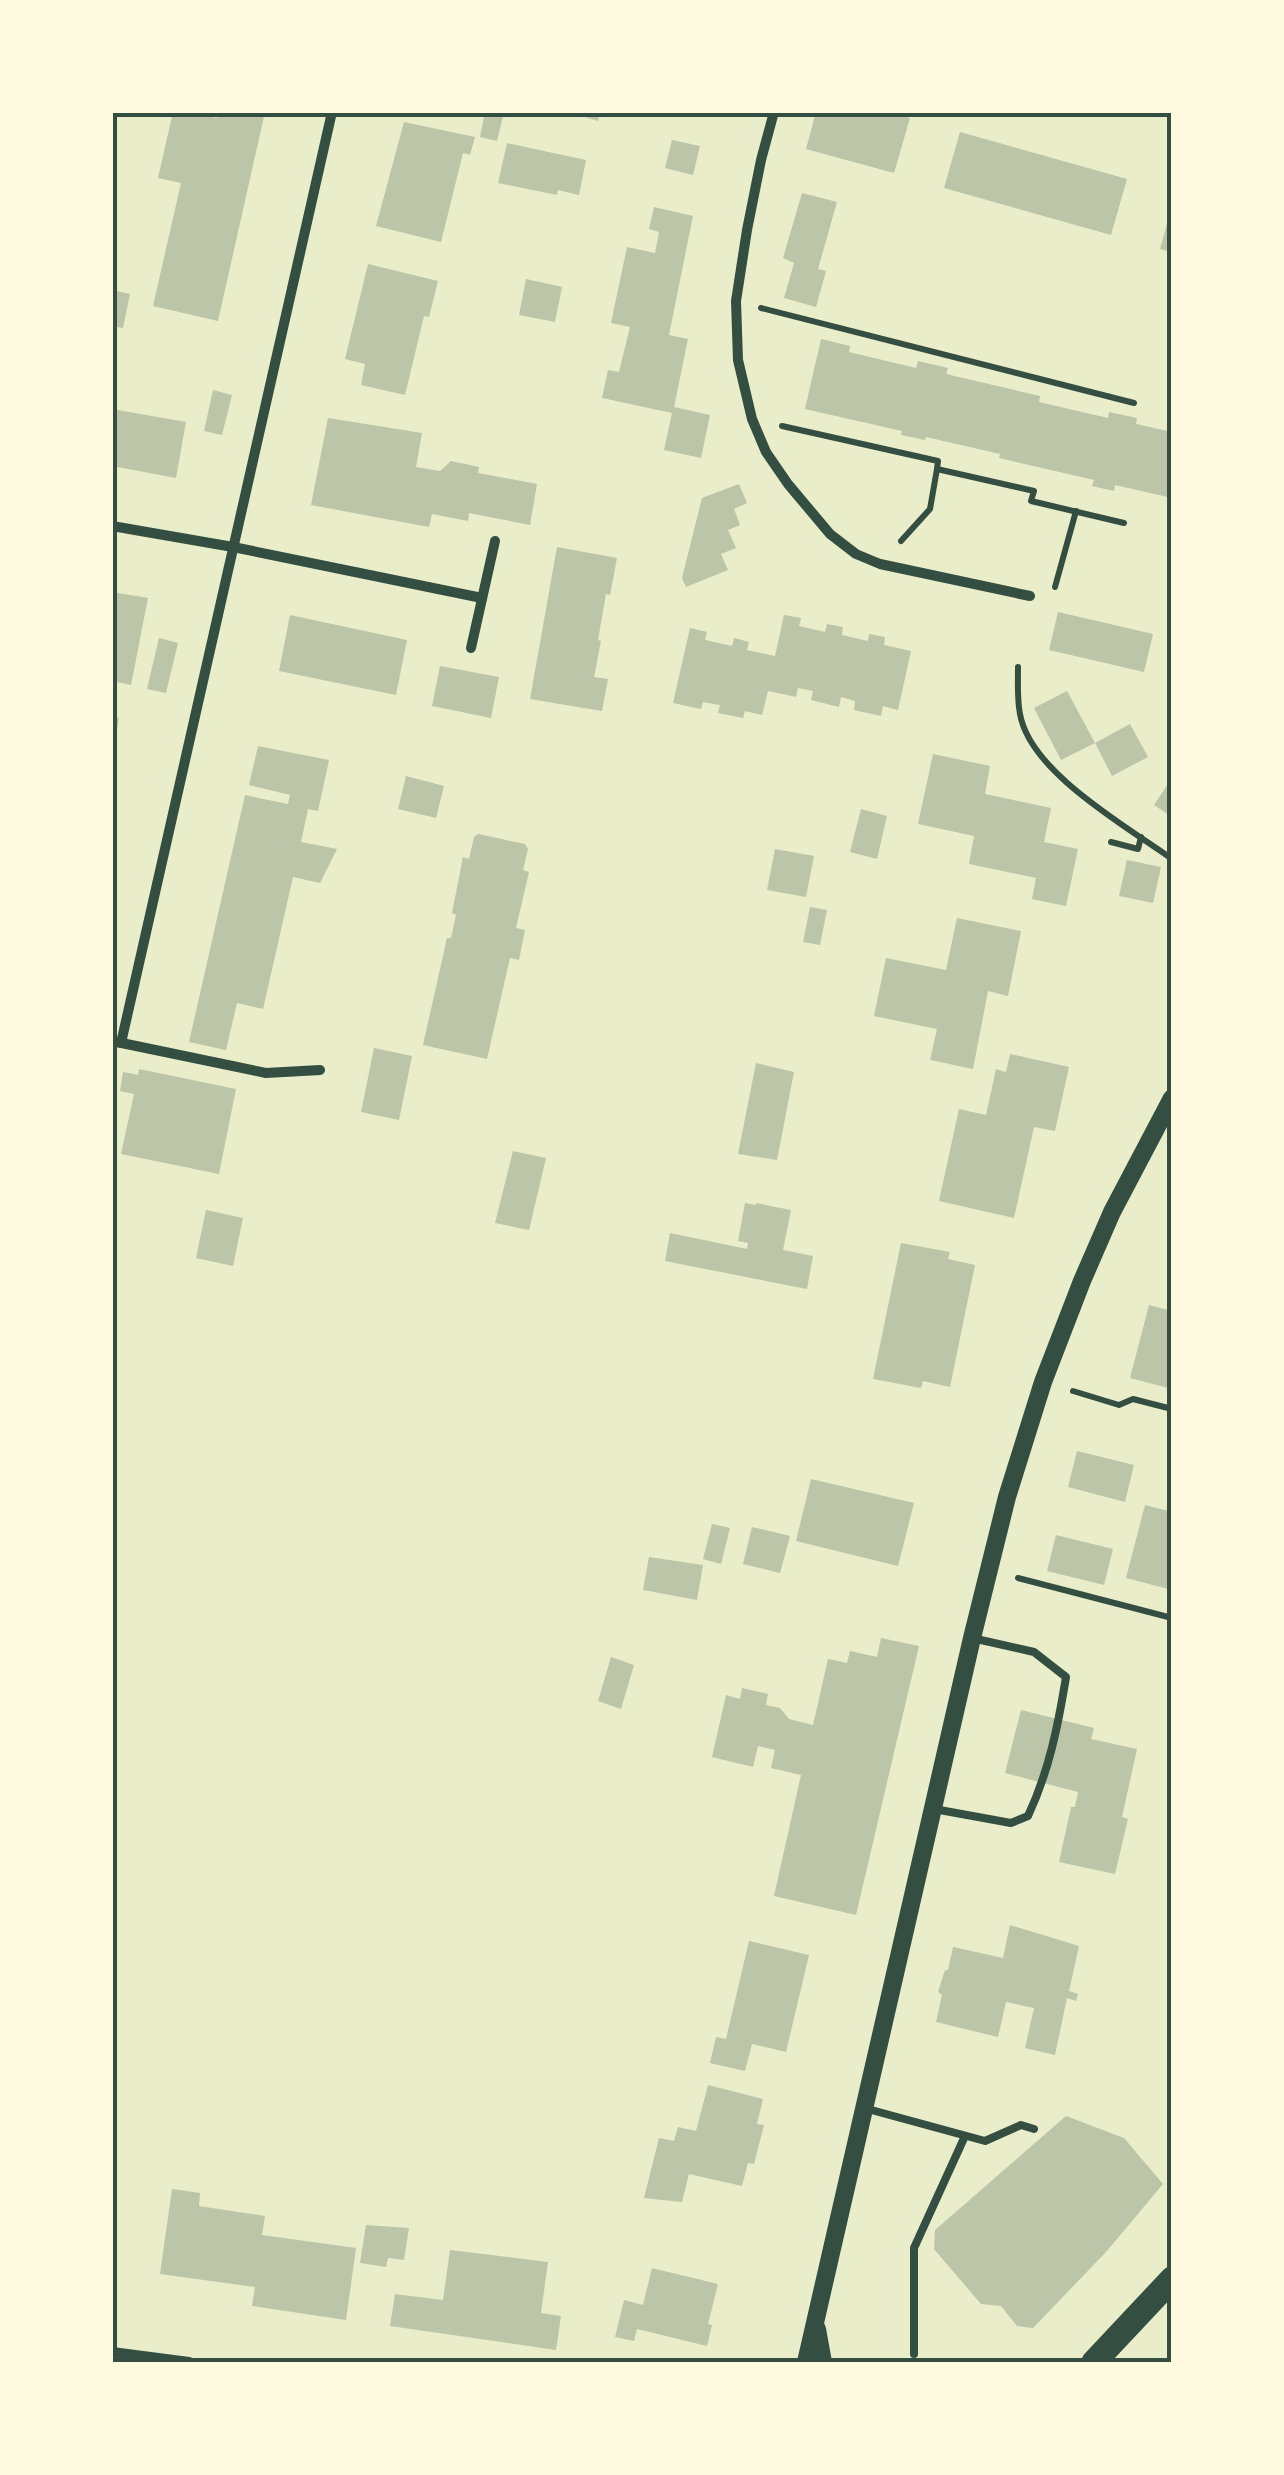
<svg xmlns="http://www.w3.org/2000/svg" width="1284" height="2475" viewBox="0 0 1284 2475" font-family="'Space Grotesk',sans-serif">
<rect width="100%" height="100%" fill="#e9edc9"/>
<g fill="#bcc5a7">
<path d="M173 112H189L217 118 218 112H265L218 321 153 306 181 183 158 178Z"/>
<path d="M485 112H504L497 141 480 137Z"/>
<path d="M568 112H600L598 121Z"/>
<path d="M816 112H892L910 118 894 173 806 149Z"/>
<path d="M404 122 475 137 470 155 463 153 441 242 376 226Z"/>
<path d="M960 132 1127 179 1111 235 944 188Z"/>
<path d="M672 140 700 146 693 175 665 168Z"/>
<path d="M507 143 586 160 579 195 558 190 557 195 498 183Z"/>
<path d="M802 193 837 202 818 269 826 271 816 307 784 298 794 263 783 258Z"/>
<path d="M654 207 693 216 669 335 688 339 674 407 710 415 701 458 664 450 672 413 602 398 608 370 619 372 630 327 611 323 627 247 655 253 659 232 649 229Z"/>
<path d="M1170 213H1172V252L1160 249Z"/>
<path d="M368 264 438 281 429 317 424 316 405 395 361 385 365 364 345 359Z"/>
<path d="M526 279 562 287 555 322 519 315Z"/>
<path d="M112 290 130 294 123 328 112 326Z"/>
<path d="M821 339 850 346 849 352 916 368 918 361 948 368 946 374 1040 396 1039 402 1108 418 1109 412 1137 418 1136 424 1172 432V498L1115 485 1114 491 1092 486 1094 480 999 458 1000 454 926 437 925 440 901 435 902 431 805 409Z"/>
<path d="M213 390 232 395 222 435 204 431Z"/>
<path d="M112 409 186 422 176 478 112 466Z"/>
<path d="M328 418 422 433 416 467 440 471 451 461 479 467 478 473 537 484 530 525 469 513 468 521 432 514 429 527 311 505Z"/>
<path d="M739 484 747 503 734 509 740 525 728 530 736 548 721 554 728 570 686 587 682 578 702 498Z"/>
<path d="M557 547 617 558 610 595 606 594 598 640 601 641 594 677 608 679 602 711 530 699Z"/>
<path d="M112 592 148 598 131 685 112 681Z"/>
<path d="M1058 612 1153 634 1144 672 1049 650Z"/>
<path d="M290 615 407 640 396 695 279 671Z"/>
<path d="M784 615 801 618 799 626 825 632 827 624 843 627 842 635 868 641 869 634 885 637 884 645 911 651 898 710 883 706 881 716 854 710 855 701 841 697 839 707 811 700 813 691 798 688 796 697 768 691 762 715 745 711 743 718 718 713 720 705 703 702 701 709 673 703 690 628 707 632 705 640 732 646 734 638 749 642 747 650 775 656Z"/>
<path d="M159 638 178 643 166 693 147 689Z"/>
<path d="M440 666 499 677 491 718 432 706Z"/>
<path d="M1067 691 1095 743 1061 760 1034 708Z"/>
<path d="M112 717 119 718 114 746H112Z"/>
<path d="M1130 724 1148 757 1112 776 1095 743Z"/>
<path d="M258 746 329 760 318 811 308 809 301 842 337 849 320 883 293 877 263 1009 237 1003 226 1050 189 1042 245 795 288 804 290 795 249 785Z"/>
<path d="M933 754 990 766 985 794 1051 808 1044 842 1078 849 1066 906 1032 899 1036 878 969 864 974 836 918 824Z"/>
<path d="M406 776 444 786 436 818 398 809Z"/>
<path d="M1172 778V817L1154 805Z"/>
<path d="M861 809 887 816 877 859 850 852Z"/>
<path d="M478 834 525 844 528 849 523 870 529 872 516 928 525 930 519 960 510 958 487 1059 423 1045 447 938H451L456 915 452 913 463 857 469 859 474 837Z"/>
<path d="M775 849 814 856 806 897 767 890Z"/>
<path d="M1127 860 1161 867 1153 903 1119 896Z"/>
<path d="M810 907 827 910 820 945 803 942Z"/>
<path d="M957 918 1021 931 1008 996 988 991 973 1069 930 1060 937 1029 874 1016 886 958 946 970Z"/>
<path d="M374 1048 412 1056 399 1120 361 1112Z"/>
<path d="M1010 1054 1069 1067 1055 1131 1034 1127 1014 1218 939 1201 959 1109 986 1115 996 1069 1006 1072Z"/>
<path d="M756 1063 794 1072 777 1160 738 1154Z"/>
<path d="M139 1069 236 1089 219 1174 121 1154 134 1094 120 1091 123 1072 138 1075Z"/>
<path d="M513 1151 546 1158 529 1230 495 1223Z"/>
<path d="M745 1203 756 1205V1203L791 1210 783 1250 813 1256 807 1289 665 1261 670 1233 747 1249 748 1243 738 1241Z"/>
<path d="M206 1210 243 1218 233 1266 196 1258Z"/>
<path d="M901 1243 950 1252 948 1259 975 1265 950 1387 923 1381 921 1388 873 1379Z"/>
<path d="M1149 1305 1172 1311V1389L1130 1378Z"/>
<path d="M1077 1451 1134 1465 1125 1502 1068 1487Z"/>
<path d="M811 1479 914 1503 898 1566 796 1541Z"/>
<path d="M1145 1505 1172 1512V1590L1126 1578Z"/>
<path d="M712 1524 730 1528 721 1564 703 1559Z"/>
<path d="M752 1527 790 1536 780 1573 743 1564Z"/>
<path d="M1056 1535 1113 1549 1104 1585 1047 1571Z"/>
<path d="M649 1557 703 1565 697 1600 643 1590Z"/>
<path d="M881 1638 919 1646 856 1915 774 1896 801 1775 771 1768 775 1750 758 1746 753 1767 712 1757 726 1695 740 1699 742 1688 768 1694 766 1705 780 1708 789 1719 813 1725 828 1659 847 1663 850 1651 877 1657Z"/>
<path d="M611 1657 634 1665 621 1709 598 1701Z"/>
<path d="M1021 1710 1094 1728 1091 1739 1137 1749 1122 1817 1128 1819 1115 1874 1059 1862 1071 1807H1075L1078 1792 1005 1773Z"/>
<path d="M1010 1925 1079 1946 1069 1991 1078 1994 1076 2001 1067 1998 1055 2055 1025 2048 1034 2008 1006 2002 998 2037 936 2022 942 1995 938 1992 945 1970H948L953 1947 1003 1958Z"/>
<path d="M749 1941 809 1955 786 2052 752 2044 745 2071 710 2063 716 2037 726 2039Z"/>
<path d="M708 2085 763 2099 757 2124 764 2125 754 2164 748 2163 742 2186 689 2174 682 2202 644 2198 659 2138 674 2141 678 2127 696 2131Z"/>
<path d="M1066 2116 1124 2138 1163 2184 1106 2252 1033 2328 1017 2326 1001 2306 981 2304 934 2249 935 2230Z"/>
<path d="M172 2189 200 2193 199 2206 265 2216 262 2235 356 2248 346 2320 252 2306 255 2287 160 2274Z"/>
<path d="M366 2225 409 2228 404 2260 388 2258 386 2267 360 2263Z"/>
<path d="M450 2250 548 2262 541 2313 561 2316 556 2350 390 2326 395 2294 443 2300Z"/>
<path d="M652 2268 718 2284 708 2324 712 2325 707 2346 637 2329 634 2341 615 2337 624 2300 643 2305Z"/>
</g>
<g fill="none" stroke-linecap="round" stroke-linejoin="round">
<g stroke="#344e41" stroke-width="6">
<path d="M761 308 1134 403"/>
<path d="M782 426 938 461 937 469 1034 491 1031 501 1124 523"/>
<path d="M901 541 930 509 937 469"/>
<path d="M1055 587 1076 511"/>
<path d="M1018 667C1018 682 1017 699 1020 714 1030 772 1126 826 1172 859"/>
<path d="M1111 842 1138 849 1141 837"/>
<path d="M1073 1391 1119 1405 1133 1399 1172 1409"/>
<path d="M1018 1578 1172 1618"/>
</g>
<g stroke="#344e41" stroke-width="8">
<path d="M934 1809 1011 1823 1028 1816C1049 1771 1058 1726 1066 1677L1034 1652 972 1638"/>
<path d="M864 2108 985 2141 1021 2125 1034 2129"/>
<path d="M914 2354V2248L965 2136"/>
</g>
<g stroke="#344e41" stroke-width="10">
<path d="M774 112 761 160 747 230 736 301 738 360 752 419 766 452 788 484 830 534 856 554 880 564 1030 596"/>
<path d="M112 526 233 547 482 598"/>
<path d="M471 648 495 541"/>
<path d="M112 1041 266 1073 320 1070"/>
<path d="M121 1043 332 112"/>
<path d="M112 2352 189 2362"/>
</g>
<g stroke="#344e41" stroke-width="18">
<path d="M817 2329 823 2362"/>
<path d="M806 2362 972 1638 1007 1497 1043 1382 1082 1281 1112 1212 1172 1098"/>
</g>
<path stroke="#344e41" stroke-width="25" d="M1094 2362 1172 2279"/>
</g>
<rect width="1284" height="2475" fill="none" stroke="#fefae0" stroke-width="230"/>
<rect x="115" y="115" width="1054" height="2245" fill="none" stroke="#344e41" stroke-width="4"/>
</svg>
